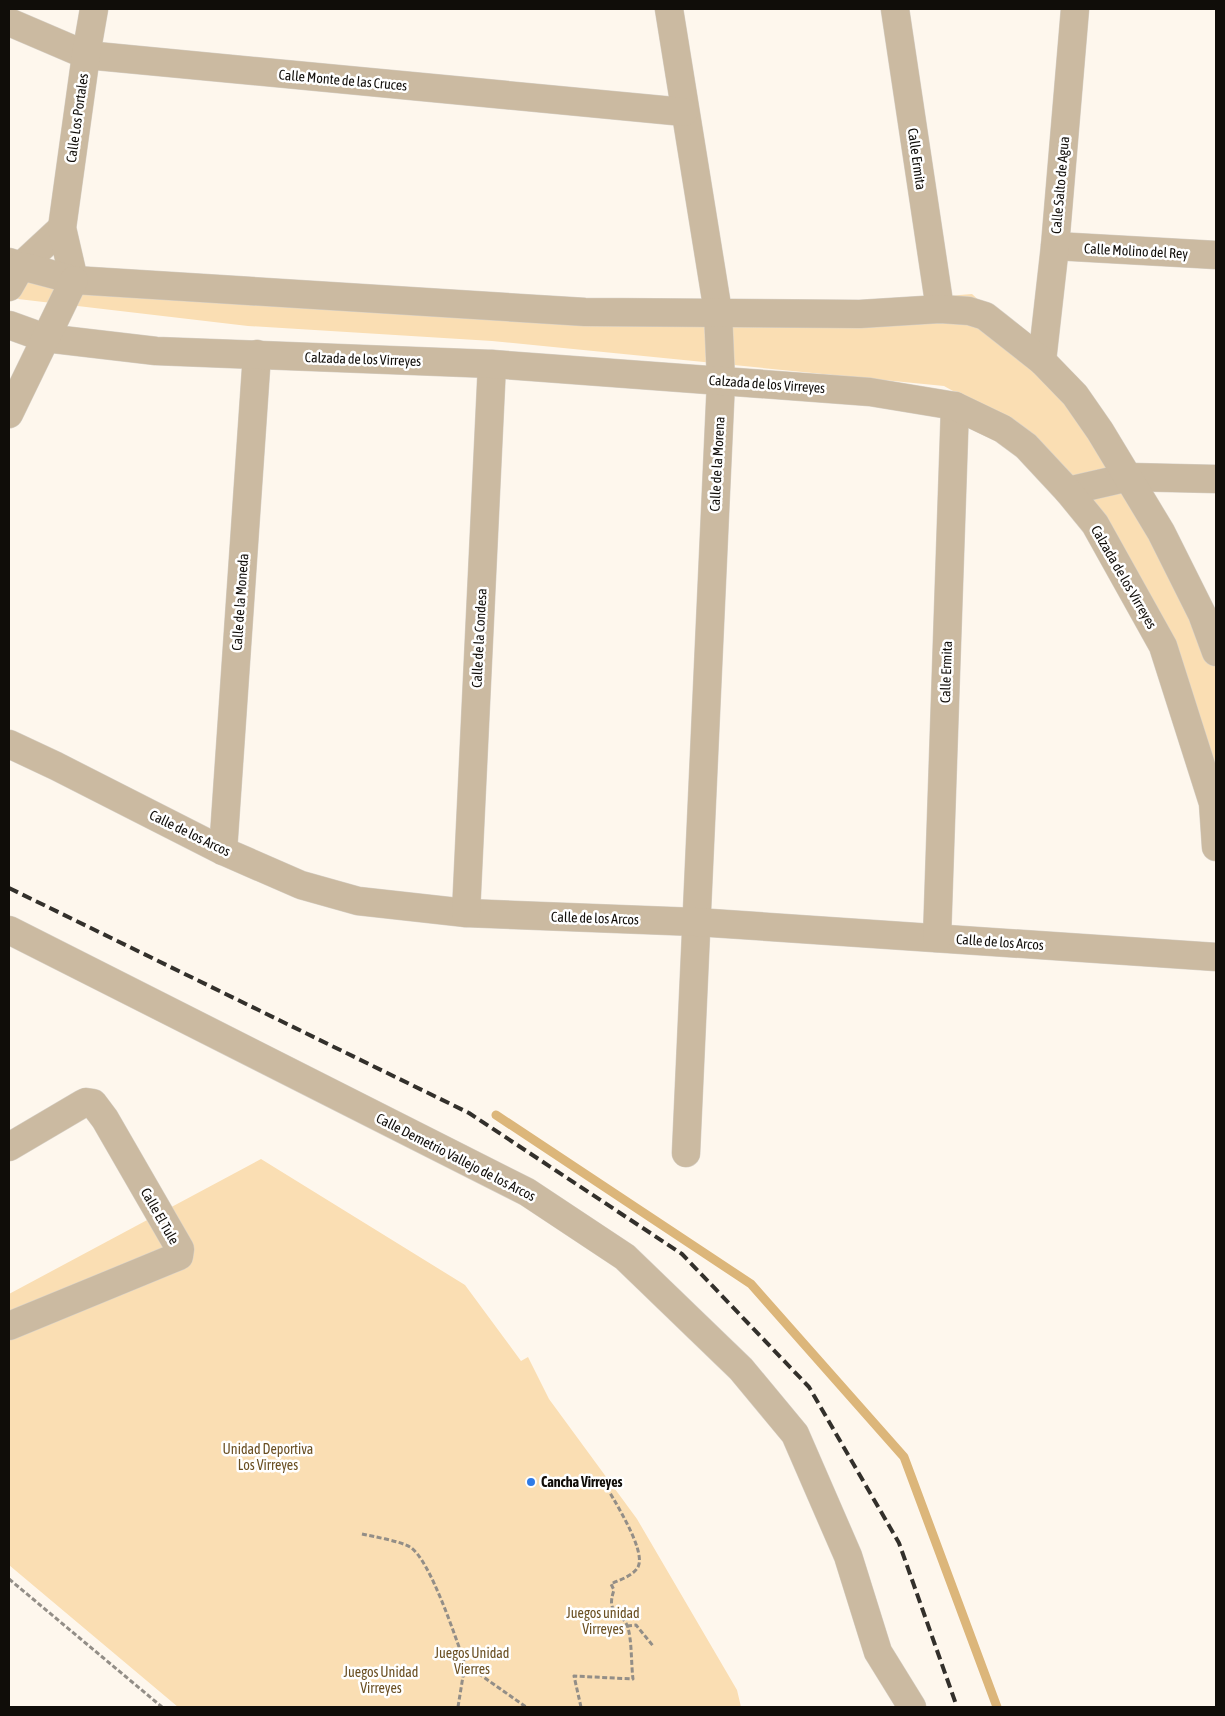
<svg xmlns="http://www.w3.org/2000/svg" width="1225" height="1716" viewBox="0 0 1225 1716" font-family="'Asap Condensed',sans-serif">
<rect width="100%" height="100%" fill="#fef7ed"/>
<g fill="#fadeb3">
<path d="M32 263 702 309 923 298 972 294 1080 394 1216 635V821L1165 641 1018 427 944 386 492 341 248 326 18 299Z"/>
<path d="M261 1159 465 1285 521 1361 528 1357 549 1399 637 1519 737 1690 741 1707H178L9 1565V1294Z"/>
</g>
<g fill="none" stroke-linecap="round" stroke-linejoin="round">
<path stroke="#dcb67a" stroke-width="9" d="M496 1115 751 1284 904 1457 997 1707"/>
<defs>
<g id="minor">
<path d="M669 9 718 312 721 381 686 1153"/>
<path d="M895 9 940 309"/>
<path d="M9 22 86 55 684 112"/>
<path d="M1055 246 1216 255"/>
<path d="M9 262 21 266 62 228"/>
<path d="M74 280 62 228 86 55 94 9"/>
<path d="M1042 361 1055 246 1075 9"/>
<path d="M1068 491 1129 477 1216 479"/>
<path d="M9 744 56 766 223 851 301 885 358 901 466 913 696 922 1216 957"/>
<path d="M223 851 257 354"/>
<path d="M466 913 492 364"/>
<path d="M9 930 527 1192 625 1257 741 1369 795 1434 848 1556 878 1652 912 1707"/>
<path d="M937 938 955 406"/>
<path d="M9 1147 82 1104 86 1102 93 1103 105 1119 180 1249 179 1256 9 1326"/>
</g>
<g id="tertiary">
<path d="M9 287 21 266 74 280 585 312 860 314 940 309 969 311 985 316 999 327 1042 361 1075 395 1100 431 1161 532 1202 614 1216 652"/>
<path d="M9 325 45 338 156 351 492 364 870 392 955 406 1003 429 1026 446 1068 491 1095 524 1163 646 1213 803 1216 847"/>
<path d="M9 414 74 280"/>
</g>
</defs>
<use href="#minor" stroke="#d8d2c9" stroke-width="29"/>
<use href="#tertiary" stroke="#d8d2c9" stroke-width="29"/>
<g stroke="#938e87" stroke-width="3" stroke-dasharray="5 2.5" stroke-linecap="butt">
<path d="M362 1534C375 1537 400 1541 410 1547 430 1559 456 1639 465 1664"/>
<path d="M9 1579 162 1707"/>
<path d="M627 1626 636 1625 654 1647"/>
<path d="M458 1707 465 1664 526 1707"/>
<path d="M581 1707 574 1676 633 1679C631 1663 632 1642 628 1628 623 1611 605 1616 614 1590L611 1584C619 1580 633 1576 638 1567 647 1550 611 1496 602 1479"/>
</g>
<use href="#minor" stroke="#cbbaa1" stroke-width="28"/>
<use href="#tertiary" stroke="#cbbaa1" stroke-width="28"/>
<path stroke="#33302b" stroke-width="4" stroke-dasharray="10 5" stroke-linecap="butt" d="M9 888 469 1113 682 1254 809 1387 899 1543 957 1707"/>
</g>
<circle fill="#2f7be7" stroke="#fff" stroke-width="2" cx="531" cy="1482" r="5"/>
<g text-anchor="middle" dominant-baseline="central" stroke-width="5" stroke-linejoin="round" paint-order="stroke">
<g font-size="14" fill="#100d09" stroke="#fff">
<text transform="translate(343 80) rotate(5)">Calle Monte de las Cruces</text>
<text transform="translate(77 118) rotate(-82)">Calle Los Portales</text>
<text transform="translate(917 159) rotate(82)">Calle Ermita</text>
<text transform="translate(1060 185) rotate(-85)">Calle Salto de Agua</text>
<text transform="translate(1136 251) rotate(3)">Calle Molino del Rey</text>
<text transform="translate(363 359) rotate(2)">Calzada de los Virreyes</text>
<text transform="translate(767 384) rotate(4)">Calzada de los Virreyes</text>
<text transform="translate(717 464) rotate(-87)">Calle de la Morena</text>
<text transform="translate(1124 577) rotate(60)">Calzada de los Virreyes</text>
<text transform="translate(240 602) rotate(-86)">Calle de la Moneda</text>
<text transform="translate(479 638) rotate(-87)">Calle de la Condesa</text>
<text transform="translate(946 672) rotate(-88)">Calle Ermita</text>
<text transform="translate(190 833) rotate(26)">Calle de los Arcos</text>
<text transform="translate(595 918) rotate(2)">Calle de los Arcos</text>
<text transform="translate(1000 942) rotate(4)">Calle de los Arcos</text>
<text transform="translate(456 1157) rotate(27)">Calle Demetrio Vallejo de los Arcos</text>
<text transform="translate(160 1216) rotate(60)">Calle El Tule</text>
</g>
<g font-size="14" fill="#6a4f22" stroke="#fff">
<text x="268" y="1449">Unidad Deportiva<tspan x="268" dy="16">Los Virreyes</tspan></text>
<text x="603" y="1613">Juegos unidad<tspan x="603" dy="16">Virreyes</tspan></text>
<text x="472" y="1653">Juegos Unidad<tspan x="472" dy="16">Vierres</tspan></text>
<text x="381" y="1672">Juegos Unidad<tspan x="381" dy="16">Virreyes</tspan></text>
</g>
<g font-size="14" font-weight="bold" fill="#100d09" stroke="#fff" text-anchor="start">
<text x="541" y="1482">Cancha Virreyes</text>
</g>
</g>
<rect width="1225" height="1716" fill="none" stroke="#100d09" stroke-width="20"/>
</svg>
